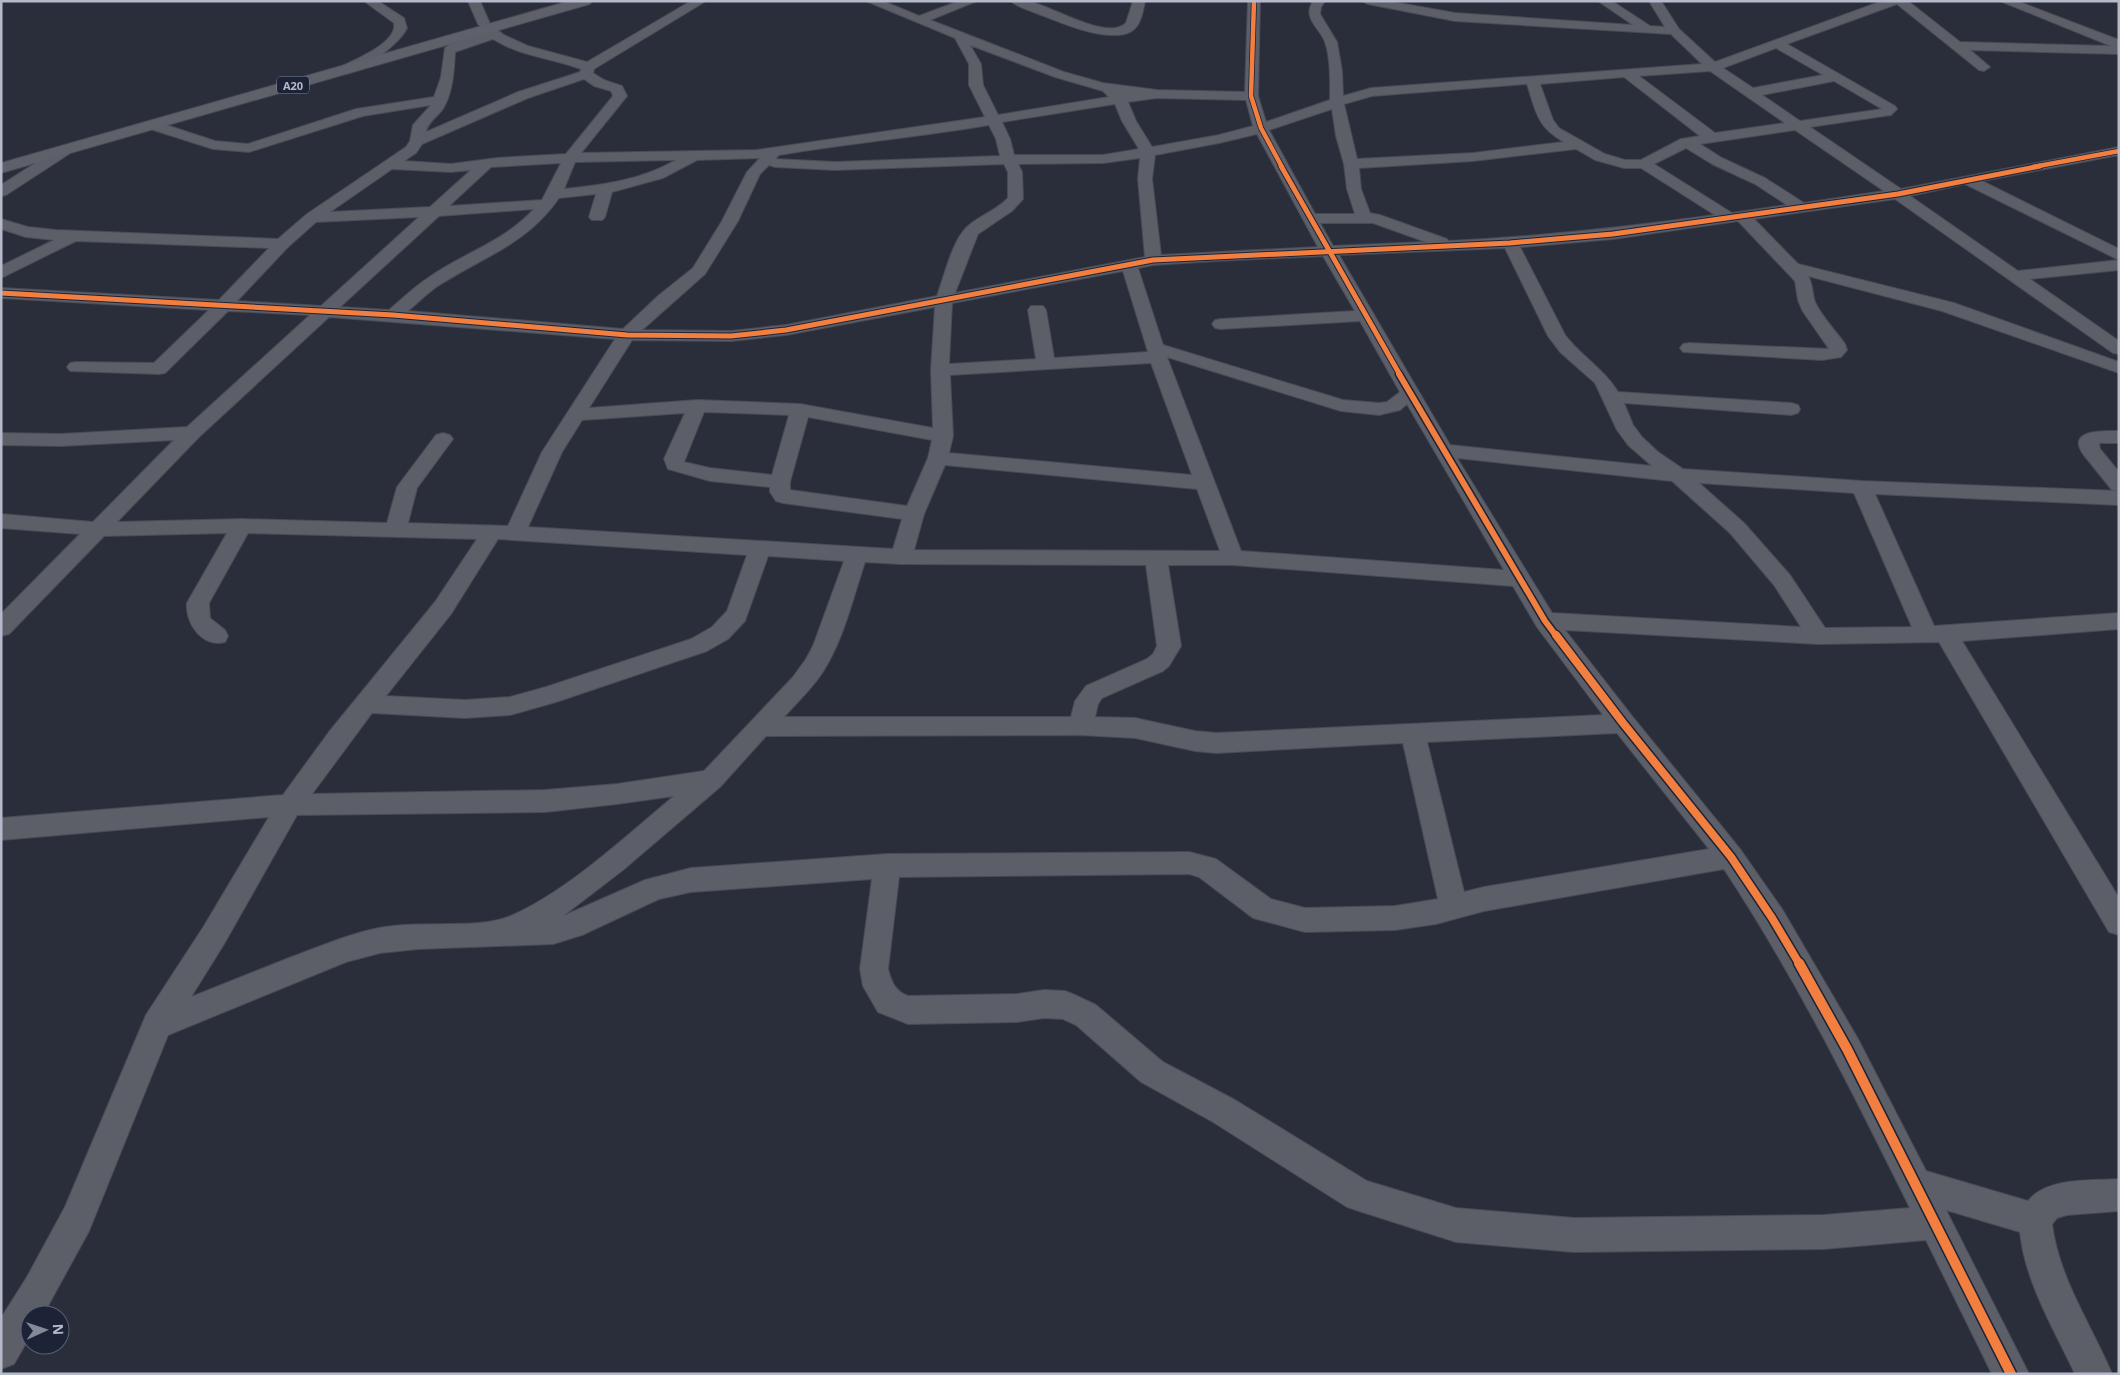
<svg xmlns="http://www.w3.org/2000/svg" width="2120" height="1375" viewBox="0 0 2120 1375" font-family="'Noto Sans',sans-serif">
<rect width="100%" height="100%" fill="#2a2e3b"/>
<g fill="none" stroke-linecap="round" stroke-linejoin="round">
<defs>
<g id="minor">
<path d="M364 1H378L404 18 407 28C400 44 356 78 338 74L337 71 338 68C354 60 398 43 394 23Z"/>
<path d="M468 1H480L490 24 504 35 528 46 587 62 691 1H706L594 69 593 73 604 80 622 86 627 96 581 153 757 150 985 117 969 85V64L955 38 866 1H883L919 16 959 1H977L930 20 1064 72 1103 83 1157 90 1245 92 1248 1H1260L1258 96 1266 122 1330 100C1330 82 1331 60 1325 42 1319 27 1302 18 1313 1H1325L1321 7 1320 14 1337 42 1342 71 1343 96 1371 88 1702 64 1671 34 1455 21 1368 4 1362 1H1388L1455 13 1633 25 1598 1H1612L1650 26 1665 27 1649 1H1661L1679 29 1715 62 1882 1H1908L1960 42 2111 46 2000 1H2017L2119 40V54L1970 50 1990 67 1984 71 1979 70 1897 4 1787 44 1895 106 1897 109 1891 115 1810 127 1901 189 2119 147V155L1982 181 2119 249V260L1965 184 1910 196 2018 271 2119 260V270L2030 279 2119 341V354L2113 353 1895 199 1754 219 1798 264 1954 303 2119 362V373L1942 311 1808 276C1813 284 1812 293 1815 302 1822 317 1835 330 1845 344L1847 350 1841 357 1822 360 1683 352 1680 348 1683 344 1689 343 1829 349 1802 310 1798 300 1795 281 1738 221 1613 239 1520 247 1565 335C1581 356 1604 369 1618 392L1791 403 1798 405 1800 409 1798 413 1791 415 1624 403 1633 425 1642 437 1658 452 1683 469 1862 481 2119 491 2112 490 2083 454C2066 429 2104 431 2119 431V443H2099L2100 449 2119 472V505L1875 494 1934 626 2119 613V629L1962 641 2119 898V935L2109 932 1939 642 1819 644 1565 630 1632 716 1740 849 1782 909 1858 1039 1926 1171 2028 1201C2047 1177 2090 1181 2119 1179V1211L2067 1215 2057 1218 2052 1224C2059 1279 2091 1324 2112 1374H2075C2054 1329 2025 1282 2020 1232L1946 1210 2029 1374H1992L1926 1240 1824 1249 1574 1252 1456 1242 1359 1211 1347 1207 1213 1122 1141 1082 1076 1025 1063 1019 1044 1018 1017 1022 908 1024 878 1012 863 986 860 969 872 879 691 892 659 899 582 935 553 944 418 949 380 953 346 962 168 1035 89 1231 43 1315H30V1336L14 1364 1 1369V1318L27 1277 65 1207 146 1015 204 926 269 817 1 840V818L283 795 329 732 435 602 477 539 248 533 209 603 210 618 225 630 228 636 225 642C203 648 185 624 187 603L227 533 104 536 9 634 1 636V614L80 534 1 528V514L93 522 174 440 61 446 1 445V433L61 434 187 427 310 315 228 311 165 373 159 374 70 371 67 367 70 363 76 362 154 363 209 310 1 298V288L219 300 269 248 76 241 1 278V266L54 240 26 237 1 229V219L28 227 56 230 278 239 307 214 406 147 410 141 413 125 431 105 363 116 249 152 213 149 147 128 145 125 147 122H157L215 141 248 144 356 109 434 97 441 77 445 48 450 44 486 33 478 24ZM493 39C519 56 552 58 581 69L580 72 518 92 426 132C428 121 439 116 444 107 453 91 454 70 455 52ZM970 45 1055 77 1103 91 1109 97 998 115 983 85 981 64ZM1776 48 1823 75 1753 88 1723 68ZM1710 71 1785 123 1715 133 1639 76ZM1624 77 1700 136 1681 139 1641 160H1625L1605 154 1559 128 1553 120 1540 84ZM584 79 594 86 611 91 613 96 566 154 497 158 451 164 404 161 416 153 422 144 528 98ZM1834 81 1882 109 1800 121 1762 95ZM1527 84C1536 112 1537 127 1564 142L1473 153 1357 159 1344 104 1372 96ZM1157 98 1246 100 1253 126 1219 135 1152 147 1136 121 1128 102ZM1115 104 1122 121 1139 149 1103 155H1014L1010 139 1002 122ZM1332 109 1336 136 1344 164 1347 189 1355 214H1315L1269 130ZM989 125 996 139 1000 156 835 162 775 159 779 155C849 143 919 137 989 125ZM1795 130 1884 191 1804 203 1765 178 1722 158 1700 144ZM1257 134 1318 247 1161 255 1152 179 1155 155 1219 143ZM1686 148 1712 164 1755 184 1787 205 1732 213 1654 164ZM1576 149 1595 160 1624 168H1641L1715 215C1626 227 1538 237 1448 241L1447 239 1380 215 1370 213 1361 189 1359 168 1473 161ZM760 158 747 172 722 221 693 268 658 296 623 329 408 311C419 302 429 291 441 284 485 256 527 244 559 198L596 194 589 217 592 220H602L605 217 612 192 663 178 697 160ZM1140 158 1138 179 1145 257 955 293 978 234 1012 211 1023 199 1022 172 1018 164 1103 163ZM676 160C641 180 604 185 564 189L575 162ZM561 163 542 200 449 206 491 167ZM1004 164 1008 172V198C996 211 978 216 966 228 952 242 944 277 937 296L786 325 731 331 642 330 705 274 738 221 760 174 769 165 775 167 835 170ZM392 169 451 172 471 170 430 207 330 212ZM534 209C504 242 463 253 428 278 414 287 402 299 389 310L340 307 439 216ZM419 217 321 306 237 301 288 247 316 222ZM1320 223H1373L1426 242 1333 246ZM1505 248 1548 336 1560 352 1595 383 1617 430 1628 445 1652 466 1450 445 1339 255ZM1323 256 1355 311 1221 319 1215 320 1212 324 1215 328 1221 329 1360 321 1400 392 1387 402 1379 403 1343 400 1163 345 1138 268 1153 265 1215 261ZM1123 271 1148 352 1054 358 1046 310 1043 306H1031L1028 310 1036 359 949 364 952 303ZM935 307 931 370 933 428 800 404 697 400 589 408 632 340 731 341 786 335ZM329 317 615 339 542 452 508 526 408 523 417 488 453 439 450 435 443 433 436 435 397 487 387 523 242 519 117 522 199 437ZM1167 357 1341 411 1379 415 1400 410 1407 404 1504 570 1241 551ZM1151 363 1192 475 949 453 953 436 950 375ZM704 412 789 415 772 475 710 468 684 462ZM685 413 664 459 668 469 710 481 770 487V492L776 501 783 503 902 519 893 549 528 527 562 452 582 420ZM808 417 932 440 928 458 907 506 790 490V482ZM1457 458 1672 481 1730 533 1774 585 1801 627 1552 613ZM945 465 1197 489 1220 551 914 550 924 514ZM1699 483 1854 493 1912 627 1825 628 1790 575 1744 523ZM498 539 747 555 727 611 712 627 691 639 546 687 510 697 465 700 386 696 451 614ZM768 556 844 561 813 646 806 659 793 677 704 771 617 784 545 790 312 794 372 713 465 718 510 715 556 702 707 651 728 639 745 621ZM865 562 901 564 1146 565 1157 646 1153 654 1147 659 1086 686 1075 701 1071 717H784C797 702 813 688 824 670 844 638 853 598 865 562ZM1168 565H1233L1513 586 1537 627 1603 715 1216 733 1195 731 1135 718 1095 717 1098 704 1102 698 1163 671 1169 666 1181 646ZM1617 733 1709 849 1484 887 1464 892 1427 742ZM1080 735 1135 738 1195 751 1216 753 1403 743 1438 899 1395 906 1305 908 1271 899 1216 859 1189 852 887 854 691 868 645 880 563 916 623 870 720 787 766 736ZM674 796C626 836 570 889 513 915 478 931 419 919 379 928 348 934 319 947 289 958 256 971 224 984 191 997L224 944 297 815 545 812 617 804ZM1724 869C1796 978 1853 1093 1910 1208L1824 1215 1574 1218 1456 1208 1367 1181 1235 1100 1163 1062 1096 1005 1075 995 1065 991 1044 990 1017 994 908 996C895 991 892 983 888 969L899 877 1189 874 1199 877 1253 918 1305 932 1395 930 1436 924 1484 911Z"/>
<path d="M1011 1C1016 1 1022 1 1027 1 1049 4 1107 42 1126 23L1133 1H1145C1143 11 1141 27 1130 32 1105 43 1060 22 1036 13 1028 10 1017 7 1011 1Z"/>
<path d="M67 145 72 146 74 149 72 152 6 195 1 196V185L62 146Z"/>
</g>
<path id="major" d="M569 1H592L590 4 1 173V163Z"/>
</defs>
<use href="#minor" stroke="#484b55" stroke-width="2"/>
<use href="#major" stroke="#464954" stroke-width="2"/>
<use href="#minor" fill="#5c5e68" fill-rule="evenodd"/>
<use href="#major" fill="#5e606a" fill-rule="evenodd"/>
<defs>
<g id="cycleway-far4">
<path d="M1254 1 1251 96 1261 128 1282 167"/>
<path d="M2033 167 2119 151"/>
</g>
<g id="cycleway-far3">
<path d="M1281 166 1400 375"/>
<path d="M1 293 393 315 627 335 731 336 786 330 1153 260 1510 243 1613 234 1898 194 2040 166"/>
</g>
<path id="cycleway-far2" d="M1399 374 1545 621 1557 637"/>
<path id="cycleway-far1" d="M1556 635 1623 723 1731 857 1772 918 1800 965"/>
<path id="cycleway" d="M1799 963 1847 1049 2011 1374"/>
</defs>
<use href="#cycleway-far4" stroke="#1d2336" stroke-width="6"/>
<use href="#cycleway-far3" stroke="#1d2336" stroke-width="7"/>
<use href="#cycleway-far2" stroke="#1d2336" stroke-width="9"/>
<use href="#cycleway-far1" stroke="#1d2336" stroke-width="11"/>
<use href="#cycleway" stroke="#1d2336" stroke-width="13"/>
<use href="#cycleway-far4" stroke="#f27e40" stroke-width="4.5"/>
<use href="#cycleway-far3" stroke="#f27e40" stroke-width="5"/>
<use href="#cycleway-far2" stroke="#f27e40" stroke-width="6"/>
<use href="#cycleway-far1" stroke="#f27e40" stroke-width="8"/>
<use href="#cycleway" stroke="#f27e40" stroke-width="10"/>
</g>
<g text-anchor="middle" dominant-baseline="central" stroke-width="4" stroke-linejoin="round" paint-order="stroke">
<rect fill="#1d2336" stroke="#878d9e" stroke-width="1" x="277" y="76.5" width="32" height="17" rx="4"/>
<g font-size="11" font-weight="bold" fill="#b5bacb">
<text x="293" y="85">A20</text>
</g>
</g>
<rect width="2120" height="1375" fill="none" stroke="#b5bacb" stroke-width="5"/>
<g transform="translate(45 1330) rotate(87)"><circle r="24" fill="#1d2336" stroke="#5a5f72"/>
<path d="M0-4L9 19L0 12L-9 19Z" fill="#848999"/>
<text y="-8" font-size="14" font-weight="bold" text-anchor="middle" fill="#b5bacb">N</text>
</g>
</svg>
